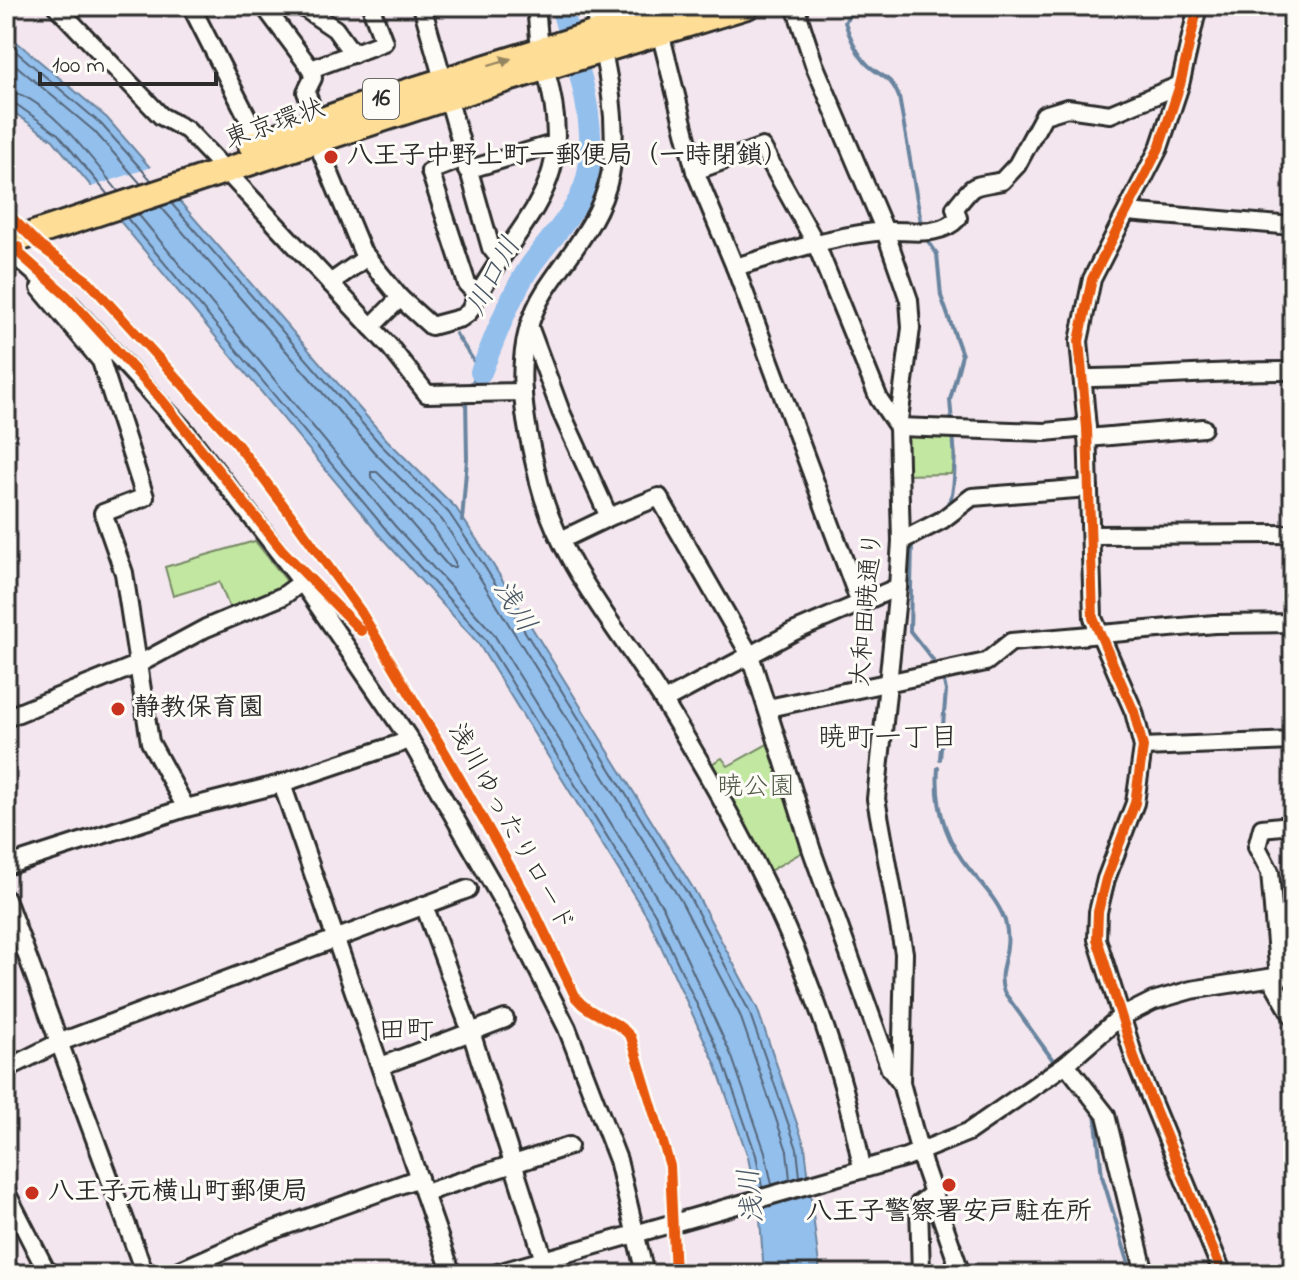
<svg xmlns="http://www.w3.org/2000/svg" width="1299" height="1280" viewBox="0 0 1299 1280" font-family="'Indie Flower','Klee One',sans-serif">
<rect width="100%" height="100%" fill="#f3e6ee"/>
<filter id="ink" filterUnits="userSpaceOnUse"><feTurbulence type="fractalNoise" baseFrequency=".0125" numOctaves="2"/><feDisplacementMap in="SourceGraphic" scale="16" xChannelSelector="R" yChannelSelector="G"/><feConvolveMatrix kernelMatrix="1 2 1 2 8 2 1 2 1" color-interpolation-filters="sRGB"/></filter>
<g filter="url(#ink)">
<g fill="#c2e7a1" stroke="#768966" stroke-width="2">
<path d="M898 427 953 430 956 457 951 474 899 475Z"/>
<path d="M255 541 289 584 277 594 230 609 219 582 173 596 165 567Z"/>
<path d="M773 741 809 848 766 873 708 766 722 758 728 766Z"/>
</g>
<path fill="#93bfed" stroke="#69849f" stroke-width="2" d="M6 33 107 118 387 440 456 508 490 560 696 893 757 1008 805 1147 820 1274H764L760 1219 748 1157 715 1063 648 918 478 643 382 538 53 140 6 107Z"/>
<path fill="#f3e6ee" d="M155 166 182 198 114 220 88 188Z"/>
<g fill="none" stroke-linecap="round" stroke-linejoin="round">
<g stroke="#556679" stroke-width="2">
<path d="M6 43 101 124 151 180"/>
<path d="M6 57 94 131 141 184"/>
<path d="M6 91C44 93 95 163 118 191"/>
<path d="M6 101 13 102 58 134 108 195"/>
<path d="M171 203 381 445 449 513 483 564 689 896 749 1011 797 1149 800 1177"/>
<path d="M161 207 374 452 442 520 475 570 681 901 740 1015 787 1151 790 1179"/>
<path d="M138 214 395 526 493 633 664 909 732 1057 765 1152 772 1185"/>
<path d="M127 218 388 532 485 639 655 914 723 1061 756 1155 762 1187"/>
<path d="M371 472H377L432 527 455 562V567H449L371 477Z"/>
</g>
<g stroke="#69849f" stroke-width="4">
<path d="M855 6 845 22C849 36 858 56 869 66 884 79 890 75 899 97L922 228"/>
<path d="M926 238 937 254 941 296 962 355 950 400 952 423"/>
<path d="M456 334 481 372 469 386"/>
<path d="M928 518C936 514 945 509 949 502 956 490 955 450 953 436"/>
<path d="M462 521 467 459 466 398"/>
<path d="M912 542 910 631 933 660"/>
<path d="M940 759 946 691 943 677"/>
<path d="M938 768C935 806 946 841 970 870 984 887 998 901 1005 921 1014 953 995 969 1004 992L1055 1063"/>
<path d="M1095 1112 1102 1176 1132 1274"/>
</g>
<path stroke="#93bfed" stroke-width="22" d="M481 372C495 338 507 303 527 271 548 238 584 210 589 168 596 114 575 57 561 6"/>
<defs>
<g id="minor">
<path d="M56 6 161 116 187 130 226 171 390 347 427 394 523 392"/>
<path d="M191 6 260 142 267 147"/>
<path d="M264 6 311 69 313 78 306 92 317 121"/>
<path d="M301 6 335 29 353 54"/>
<path d="M422 6 491 248 499 258"/>
<path d="M536 6 540 50"/>
<path d="M593 6C605 60 621 120 610 175 601 220 569 254 545 291 508 349 524 420 539 482 559 564 621 632 664 702 754 847 831 999 862 1168"/>
<path d="M795 6 814 64 885 231 909 300 911 328 898 427 901 541 898 587 876 799 904 953 901 1083 923 1164 961 1274"/>
<path d="M1198 6 1180 85 1159 148 1092 279 1079 341 1087 428 1093 618 1134 712 1143 747 1135 803 1106 879 1098 912 1097 939 1136 1063 1223 1274"/>
<path d="M660 32 695 171 735 267 860 603"/>
<path d="M311 69 384 42 373 13"/>
<path d="M308 137 316 140 362 251 400 298 431 326 461 318 469 312C519 212 582 193 545 68"/>
<path d="M464 158 430 171 467 284 477 295"/>
<path d="M467 170 546 146H558"/>
<path d="M695 171 762 147 816 244 879 399 898 427 1045 432 1087 428"/>
<path d="M1127 212 1293 226"/>
<path d="M6 248 70 304 185 431 302 582 410 740 507 909 567 1028 618 1160 645 1274"/>
<path d="M735 267C784 253 836 234 887 231 910 230 940 238 958 218L955 208C977 180 971 188 1002 181L1017 165 1044 115 1067 108 1110 114 1180 85"/>
<path d="M330 283 367 257"/>
<path d="M40 288 101 361 145 497 103 513 124 573 150 742 186 808"/>
<path d="M529 326 561 412 609 517 659 497 750 655 812 851 890 1069 901 1083"/>
<path d="M371 327 400 298"/>
<path d="M1084 378C1154 378 1223 370 1293 371"/>
<path d="M1087 438 1203 428"/>
<path d="M1091 535 1293 534"/>
<path d="M561 540 609 517"/>
<path d="M901 541 942 520 972 497 1089 488"/>
<path d="M664 701 793 632 898 587"/>
<path d="M768 708 986 662 1011 642 1215 624 1293 623"/>
<path d="M6 718 137 665 206 628 283 596 302 582"/>
<path d="M1143 747 1293 741"/>
<path d="M282 784 452 1274"/>
<path d="M6 866 186 808 277 785 410 740"/>
<path d="M6 899 145 1274"/>
<path d="M424 905 471 1032 544 1260"/>
<path d="M1279 979 1270 872 1257 847 1262 828 1291 825"/>
<path d="M1272 980 1293 1017"/>
<path d="M1066 1064 1106 1115 1145 1274"/>
<path d="M381 1066 505 1019"/>
<path d="M6 1069 58 1043 468 889"/>
<path d="M6 1192 48 1274"/>
<path d="M424 1193 569 1146"/>
<path d="M171 1274 257 1236 419 1178"/>
<path d="M494 1274 906 1157 968 1132 1066 1064 1119 1018 1153 1001 1191 990 1293 974"/>
<path d="M921 1274 919 1204 933 1193"/>
</g>
<g id="highway">
<path d="M251 145 371 103 683 6"/>
<path d="M6 243 446 98 747 6"/>
</g>
</defs>
<use href="#minor" stroke="#2b2b2b" stroke-width="22"/>
<use href="#highway" stroke="#2b2b2b" stroke-width="30"/>
<use href="#minor" stroke="#fdfcf7" stroke-width="16"/>
<use href="#highway" stroke="#fedd96" stroke-width="24"/>
<defs>
<g id="cycleway">
<path d="M1198 6 1180 85 1159 148 1092 279 1079 341 1087 428 1093 618 1134 712 1143 747 1135 803 1106 879 1098 912 1097 939 1136 1063 1223 1274"/>
<path d="M6 212 40 246 89 282 237 444 296 522 361 612 447 756 529 900 576 998C591 1017 616 1018 631 1037L670 1166 675 1274"/>
<path d="M19 247 20 254 68 297 161 399 282 550 361 631"/>
</g>
</defs>
<use href="#cycleway" stroke="#fdfcf7" stroke-width="15"/>
<use href="#cycleway" stroke="#e8590c" stroke-width="10"/>
</g>
<defs><path id="oneway-solid" d="M-6-.8H1V-3.2L6.5 0L1 3.2V.8H-6Z" transform="scale(2)"/></defs>
<use fill="#948460" href="#oneway-solid" transform="translate(500 62) rotate(-17)"/>
</g>
<g fill="#c8321e" stroke="#fdfcf7" stroke-width="3">
<circle cx="331" cy="157" r="8"/>
<circle cx="118" cy="709" r="8"/>
<circle cx="949" cy="1185" r="8"/>
<circle cx="32" cy="1193" r="8"/>
</g>
<g text-anchor="middle" dominant-baseline="central" stroke-width="6" stroke-linejoin="round" paint-order="stroke">
<rect fill="#fdfcf7" stroke="#6a6a68" stroke-width="2" x="363" y="79" width="36" height="40" rx="6"/>
<g font-size="24" font-weight="bold" fill="#2b2b2b">
<text x="381" y="99">16</text>
</g>
<g font-size="26" fill="#2b2b2b" stroke="#fdfcf7">
<text transform="translate(275 125) rotate(-19)">東京環状</text>
<text transform="translate(868 609) rotate(-85)">大和田暁通り</text>
<text transform="translate(510 828) rotate(61)">浅川ゆったりロード</text>
</g>
<g font-size="26" font-weight="bold" fill="#2b2b2b" stroke="#fdfcf7" text-anchor="start">
<text x="347" y="157">八王子中野上町一郵便局（一時閉鎖）</text>
<text x="134" y="709">静教保育園</text>
<text x="48" y="1193">八王子元横山町郵便局</text>
<text x="949" y="1213" text-anchor="middle">八王子警察署安戸駐在所</text>
</g>
<g font-size="26" fill="#515a48" stroke="#fdfcf7">
<text x="756" y="788">暁公園</text>
</g>
<g font-size="28" font-style="italic" fill="#4a5765" stroke="#fdfcf7">
<text transform="translate(495 277) rotate(-62)">川口川</text>
<text transform="translate(513 607) rotate(58)">浅川</text>
<text transform="translate(753 1196) rotate(-96)">浅川</text>
</g>
<g font-size="28" fill="#2b2b2b" stroke="#fdfcf7">
<text x="888" y="739">暁町一丁目</text>
<text x="406" y="1032">田町</text>
</g>
</g>
<rect width="1299" height="1280" fill="none" stroke="#fdfcf7" stroke-width="32"/>
<rect x="16" y="16" width="1267" height="1248" fill="none" stroke="#2b2b2b" stroke-width="3" filter="url(#ink)"/>
<path d="M40 72v12h176v-12" fill="none" stroke="#2b2b2b" stroke-width="4"/>
<text x="52" y="72" font-size="24" fill="#2b2b2b" stroke="#fdfcf7" stroke-width="6" paint-order="stroke">100 m</text>
</svg>
